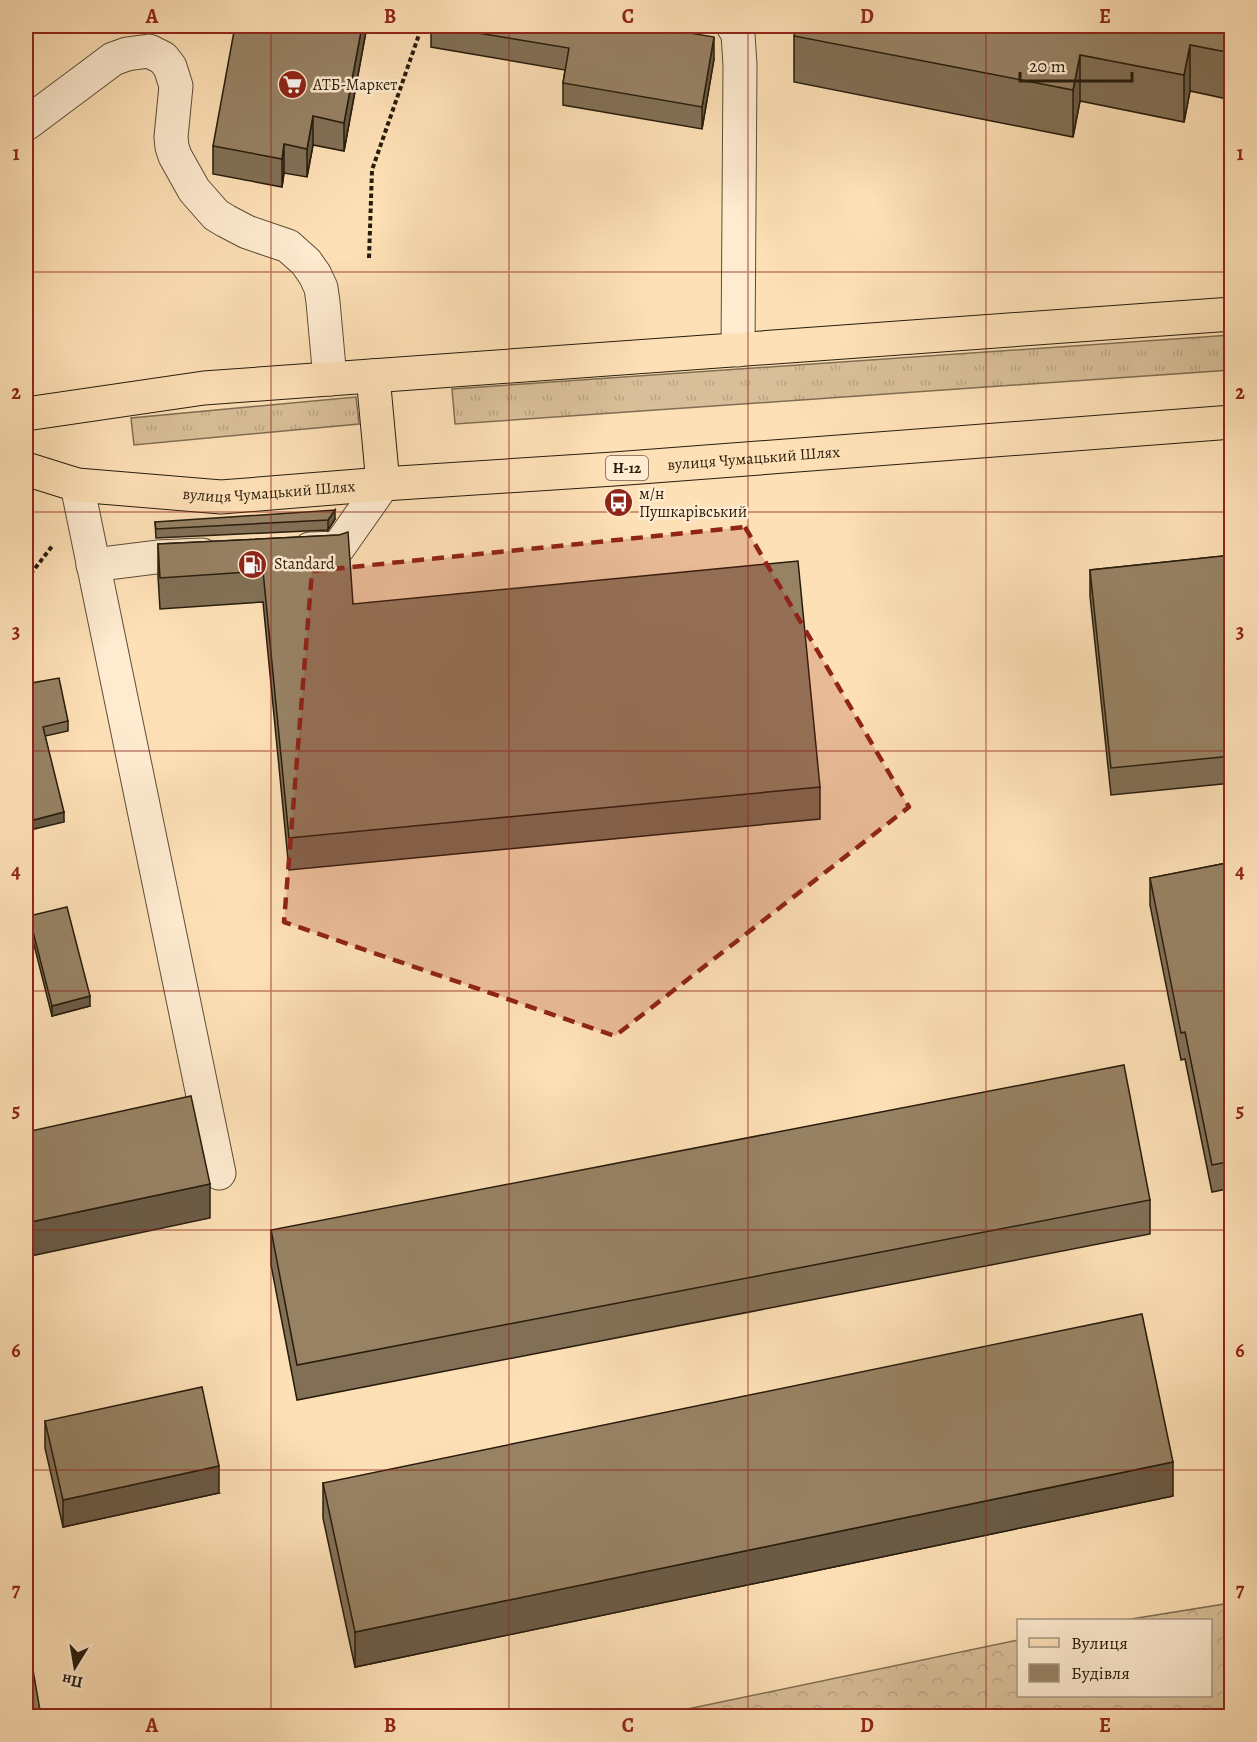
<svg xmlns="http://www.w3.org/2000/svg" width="1257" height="1742" viewBox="0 0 1257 1742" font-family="Alegreya,serif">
<defs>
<pattern id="grass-tufts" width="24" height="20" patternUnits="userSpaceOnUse" patternTransform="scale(1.5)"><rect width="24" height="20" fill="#d9bf99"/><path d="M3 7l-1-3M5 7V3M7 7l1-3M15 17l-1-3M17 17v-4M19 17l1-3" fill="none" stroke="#baa483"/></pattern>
<pattern id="forest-crowns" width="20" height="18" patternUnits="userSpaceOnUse" patternTransform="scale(1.5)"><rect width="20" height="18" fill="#d9bf99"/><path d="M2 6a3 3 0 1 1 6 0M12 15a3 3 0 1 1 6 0" fill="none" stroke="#baa483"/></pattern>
</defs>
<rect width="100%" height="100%" fill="#fee0b6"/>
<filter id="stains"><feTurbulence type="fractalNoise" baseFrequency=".00333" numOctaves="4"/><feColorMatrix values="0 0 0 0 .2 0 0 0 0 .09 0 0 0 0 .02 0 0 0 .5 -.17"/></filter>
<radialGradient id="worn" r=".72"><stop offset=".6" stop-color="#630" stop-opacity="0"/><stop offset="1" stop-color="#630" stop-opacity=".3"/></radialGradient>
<g fill="url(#grass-tufts)" stroke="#806e52" stroke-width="1.5">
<path d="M1231 335V370L455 424 452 389Z"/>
<path d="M356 397 359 424 134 445 131 418Z"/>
</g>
<path fill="url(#forest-crowns)" stroke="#806e52" stroke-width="1.5" d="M1231 1603V1716H654L1018 1640V1696H1210V1620H1125Z"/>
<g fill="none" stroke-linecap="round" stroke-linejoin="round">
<defs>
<g id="minor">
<path d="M733 26 738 34 740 65 738 350"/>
<path d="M26 124 113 59 127 54 149 51 163 58 170 67 176 86 171 137 172 147 175 156 194 190 216 215 226 221 247 232 288 246 306 262 315 275 321 288 323 302 330 379"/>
<path d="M77 485 219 1173"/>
<path d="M310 549 338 548 383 484"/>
<path d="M93 565 157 557 202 555"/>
</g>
<g id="major">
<path d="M373 376 383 484"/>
<path d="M26 414 204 388 1232 314"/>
<path id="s1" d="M26 469 77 485 221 497 383 484 614 469 1232 422"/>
</g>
</defs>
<use href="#minor" stroke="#5d4d36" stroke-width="35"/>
<use href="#major" stroke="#271c0c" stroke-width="35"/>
<g stroke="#271c0c" stroke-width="4" stroke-dasharray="4.5 3" stroke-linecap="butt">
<path d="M369 258 372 170 422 26"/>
<path d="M26 580 53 545"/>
</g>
<use href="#minor" stroke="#feebd0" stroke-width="33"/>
<use href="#major" stroke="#fee0b6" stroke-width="33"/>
</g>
<g fill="#827056" stroke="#271c0c" stroke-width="1.5">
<path d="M367 26 344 151 313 145 307 177 284 173 282 187 213 174V146Z"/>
<path d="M431 26H649L714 59 702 129 563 105V83L565 70 431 47Z"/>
<path d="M1232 26V100L1190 91 1184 122 1080 101 1073 137 794 82V36Z"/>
<path d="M335 519 328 530 156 538 155 522Z"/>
<path d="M339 535 353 604 820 787V819L289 870 263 602 160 609 158 576V544Z"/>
<path d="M1232 555V783L1111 795 1090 596V570Z"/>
<path d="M26 684 68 721V731L45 736 64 822Z"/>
<path d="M1232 862V1188L1212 1192 1185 1059 1181 1060 1150 905V878Z"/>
<path d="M29 916 90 1006 52 1016 29 925Z"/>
<path d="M1150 1200V1234L297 1400 271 1265V1230Z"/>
<path d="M45 1421 219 1493 63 1527 45 1448Z"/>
<path d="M323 1483 1173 1496 355 1667 323 1518Z"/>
</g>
<g fill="#6a5b46" stroke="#271c0c" stroke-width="1.5">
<path d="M362 26H367L344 151V123Z"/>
<path d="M714 37V59L702 129V107Z"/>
<path d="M1190 45V91L1184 122V75Z"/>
<path d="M1080 55V101L1073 137V90Z"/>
<path d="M313 116V145L307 177V149Z"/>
<path d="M284 144V173L282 187V159Z"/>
<path d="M335 510V519L328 530V520Z"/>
<path d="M64 812V822L26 831V822Z"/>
<path d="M90 996V1006L52 1016V1006Z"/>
<path d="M210 1184V1218L26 1257V1223Z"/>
<path d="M1173 1462V1496L355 1667V1632Z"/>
<path d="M219 1466V1493L63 1527V1500Z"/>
</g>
<g fill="#978264" stroke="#271c0c" stroke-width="1.5">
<path d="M235 26H362L344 123 313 116 307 149 284 144 282 159 213 146Z"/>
<path d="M435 26H649L714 37 702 107 563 83 569 48Z"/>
<path d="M797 26H1232V53L1190 45 1184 75 1080 55 1073 90 794 36Z"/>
<path d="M335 510 328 520 156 529 155 522Z"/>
<path d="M348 532 353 604 798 561 820 787 289 838 263 571 160 578 158 544 339 535Z"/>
<path d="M1232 555V756L1111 768 1090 570Z"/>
<path d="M59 678 68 721 43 727 64 812 26 822V684Z"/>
<path d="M1232 862V1161L1212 1165 1185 1032 1181 1033 1150 878Z"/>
<path d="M67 907 90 996 52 1006 29 916Z"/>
<path d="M1124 1065 1150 1200 297 1365 271 1230Z"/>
<path d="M191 1096 210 1184 26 1223V1132Z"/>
<path d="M1142 1314 1173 1462 355 1632 323 1483Z"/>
<path d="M202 1387 219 1466 63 1500 45 1421Z"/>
<path d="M26 1630 41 1716H26Z"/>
</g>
<path fill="#8f2418" fill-opacity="0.2" stroke="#8f2418" stroke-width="4.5" stroke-dasharray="12 8" stroke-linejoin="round" d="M745 527 909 807 615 1036 284 922 312 571Z"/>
<path fill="none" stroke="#8f2418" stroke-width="1.5" stroke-opacity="0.55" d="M271 26V1716M509 26V1716M748 26V1716M986 26V1716M26 272H1232M26 512H1232M26 751H1232M26 991H1232M26 1230H1232M26 1470H1232"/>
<defs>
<symbol id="supermarket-disc" viewBox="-11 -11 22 22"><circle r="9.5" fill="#8f2418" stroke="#feebd0"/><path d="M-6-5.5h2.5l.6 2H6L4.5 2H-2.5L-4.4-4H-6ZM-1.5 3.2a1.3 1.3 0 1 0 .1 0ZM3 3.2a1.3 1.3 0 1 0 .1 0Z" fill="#fff"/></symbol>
<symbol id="bus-disc" viewBox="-11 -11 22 22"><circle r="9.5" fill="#8f2418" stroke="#feebd0"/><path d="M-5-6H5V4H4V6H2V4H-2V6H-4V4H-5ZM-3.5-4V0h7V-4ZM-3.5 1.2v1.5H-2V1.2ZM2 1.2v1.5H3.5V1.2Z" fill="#fff"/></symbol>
<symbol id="fuel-disc" viewBox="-11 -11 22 22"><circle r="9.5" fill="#8f2418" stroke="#feebd0"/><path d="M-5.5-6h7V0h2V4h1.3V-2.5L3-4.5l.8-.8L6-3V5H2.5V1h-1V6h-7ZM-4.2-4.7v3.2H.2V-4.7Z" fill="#fff"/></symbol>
</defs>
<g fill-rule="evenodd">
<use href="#supermarket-disc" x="276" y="68" width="33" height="33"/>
<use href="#bus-disc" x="602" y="486" width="33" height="33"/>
<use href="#fuel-disc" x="236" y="548" width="33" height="33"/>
</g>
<g text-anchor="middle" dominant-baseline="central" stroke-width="5" stroke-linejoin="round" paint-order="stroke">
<rect fill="#feebd0" stroke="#685a47" stroke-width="1.5" x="606" y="456" width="42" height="24" rx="4.5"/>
<g font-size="15" font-weight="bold" fill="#271c0c">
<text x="627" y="468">Н-12</text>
</g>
<g font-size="16" fill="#271c0c" stroke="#feebd0" text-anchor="start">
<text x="313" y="85">АТБ-Маркет</text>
<text x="639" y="494">м/н<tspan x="639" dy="18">Пушкарівський</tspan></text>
<text x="274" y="564">Standard</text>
</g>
<g font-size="16" fill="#271c0c" stroke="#feebd0">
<text stroke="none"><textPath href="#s1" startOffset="732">вулиця Чумацький Шлях</textPath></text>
<text stroke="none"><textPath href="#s1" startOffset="246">вулиця Чумацький Шлях</textPath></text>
</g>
</g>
<rect width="1257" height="1742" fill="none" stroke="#fee0b6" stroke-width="66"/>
<rect x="1017" y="1619" width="195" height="78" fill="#feebd0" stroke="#a89882" stroke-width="1.5"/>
<rect x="1029" y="1638" width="30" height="9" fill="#fee0b6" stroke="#a89882" stroke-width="1.5"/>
<text x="1071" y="1649" font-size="18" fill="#271c0c">Вулиця</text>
<rect x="1029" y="1664" width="30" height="18" fill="#978264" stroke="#a89882" stroke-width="1.5"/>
<text x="1071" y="1679" font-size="18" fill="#271c0c">Будівля</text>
<g transform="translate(75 1667) rotate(191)" stroke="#feebd0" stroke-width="4.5" paint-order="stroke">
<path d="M0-4.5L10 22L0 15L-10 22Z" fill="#271c0c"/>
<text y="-9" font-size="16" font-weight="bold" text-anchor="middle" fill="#271c0c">Пн</text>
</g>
<path d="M1020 72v9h112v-9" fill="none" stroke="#271c0c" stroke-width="3"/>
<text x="1029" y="72" font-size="18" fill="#271c0c" stroke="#feebd0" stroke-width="4.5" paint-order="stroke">20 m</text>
<rect x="33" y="33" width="1191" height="1676" fill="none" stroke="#8f2418" stroke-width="2"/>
<g font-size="20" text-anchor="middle" font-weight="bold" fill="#8f2418">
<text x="152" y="23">A</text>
<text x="390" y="23">B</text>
<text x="628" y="23">C</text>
<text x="867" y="23">D</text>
<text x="1105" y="23">E</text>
<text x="16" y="160">1</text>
<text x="1240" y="160">1</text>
<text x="16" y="399">2</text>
<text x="1240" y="399">2</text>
<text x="16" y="638">3</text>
<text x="1240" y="638">3</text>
<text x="16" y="878">4</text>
<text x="1240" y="878">4</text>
<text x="16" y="1117">5</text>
<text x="1240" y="1117">5</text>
<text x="16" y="1357">6</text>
<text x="1240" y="1357">6</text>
<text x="16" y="1596">7</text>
<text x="1240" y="1596">7</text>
<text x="152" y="1732">A</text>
<text x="390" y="1732">B</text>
<text x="628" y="1732">C</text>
<text x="867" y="1732">D</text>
<text x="1105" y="1732">E</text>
</g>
<rect width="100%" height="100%" filter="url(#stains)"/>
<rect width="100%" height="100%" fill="url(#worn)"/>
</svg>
